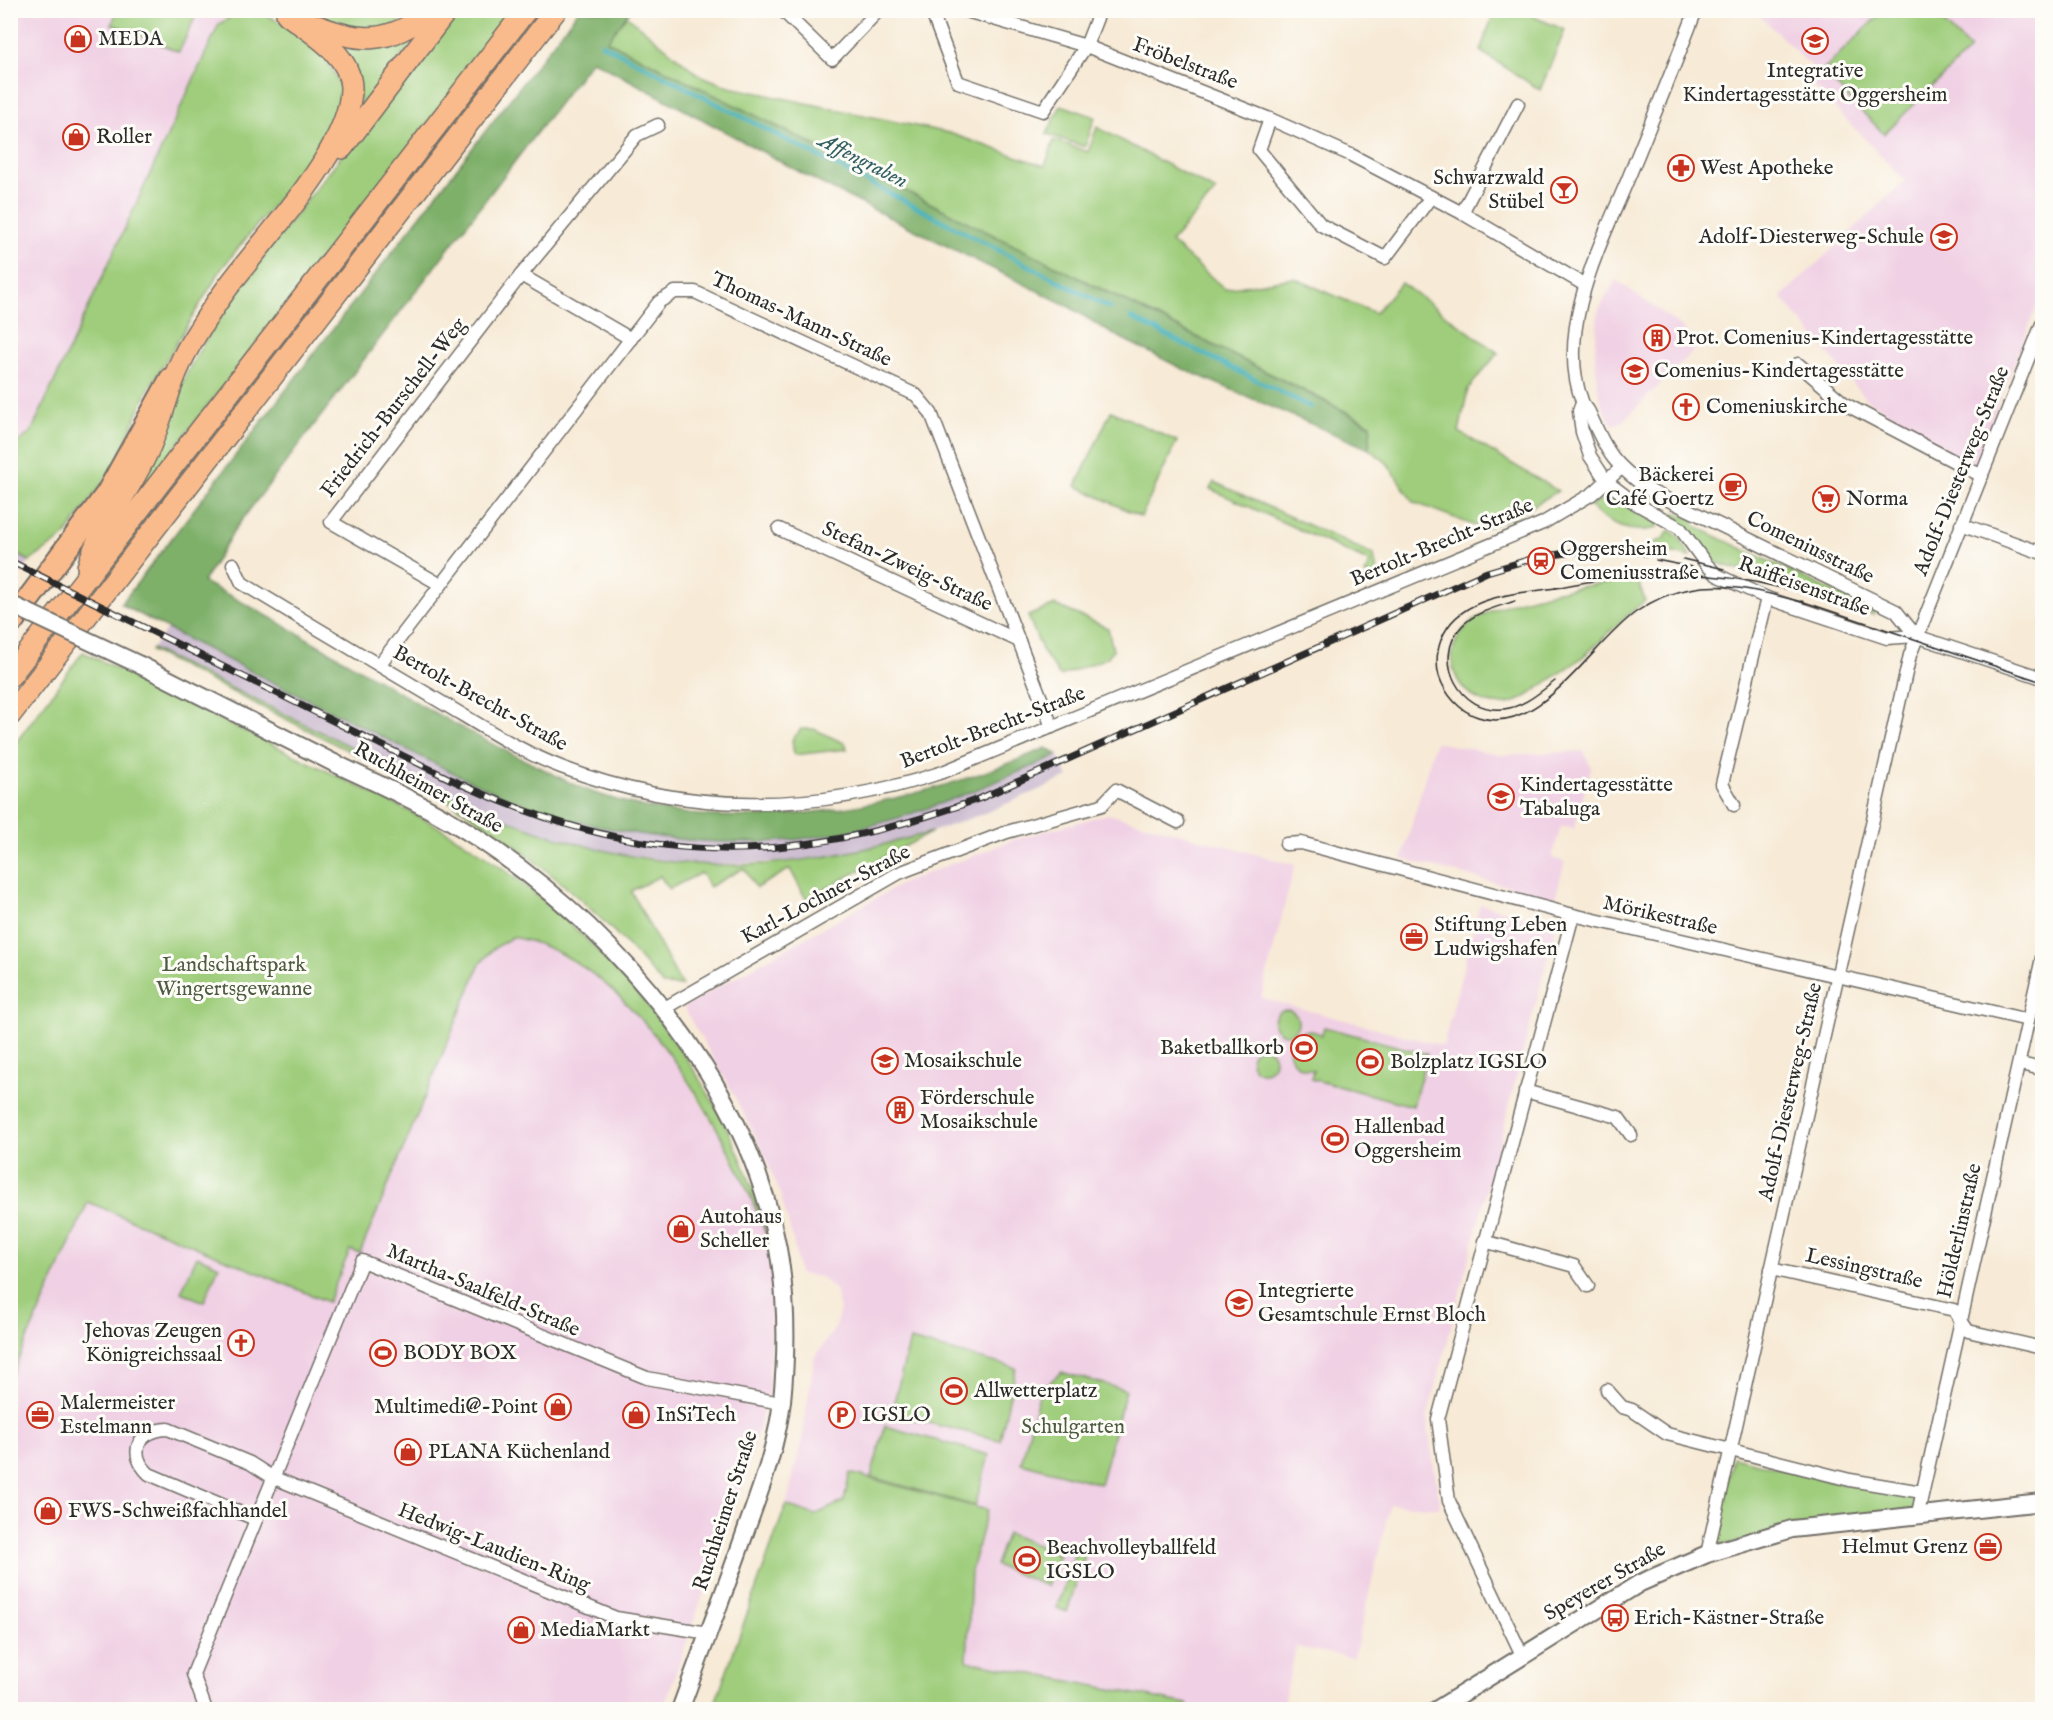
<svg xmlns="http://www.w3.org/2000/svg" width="2053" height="1720" viewBox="0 0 2053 1720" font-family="'IM FELL English',serif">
<rect width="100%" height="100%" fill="#fdfcf7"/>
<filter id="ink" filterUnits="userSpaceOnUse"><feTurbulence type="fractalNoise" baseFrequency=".0167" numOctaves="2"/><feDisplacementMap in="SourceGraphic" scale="12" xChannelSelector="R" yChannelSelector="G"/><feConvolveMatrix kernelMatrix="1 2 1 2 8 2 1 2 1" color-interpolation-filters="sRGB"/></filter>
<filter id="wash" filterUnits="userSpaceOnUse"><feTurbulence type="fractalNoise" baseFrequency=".008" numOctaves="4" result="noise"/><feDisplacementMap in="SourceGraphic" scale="24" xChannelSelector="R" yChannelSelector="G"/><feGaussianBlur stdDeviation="1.35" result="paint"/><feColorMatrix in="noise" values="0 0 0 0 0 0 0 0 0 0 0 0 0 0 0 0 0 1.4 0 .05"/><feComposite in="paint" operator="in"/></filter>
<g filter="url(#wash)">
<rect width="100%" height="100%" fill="#f7ead6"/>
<g fill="#f0d0e4">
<path d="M11 11H227L31 432 11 449Z"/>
<path d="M1755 11H2042V294L1973 467 1866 399 1781 297 1905 181 1812 84 1815 70Z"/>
<path d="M1616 280 1679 325 1699 345 1622 422 1613 425 1604 411 1598 390 1595 352 1598 311Z"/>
<path d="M1435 742 1503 755 1584 751 1591 768 1574 829 1561 826 1552 858 1565 862 1555 898 1402 859Z"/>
<path d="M1108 814 1295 865 1261 998 1443 1046 1480 904 1556 926 1427 1419 1440 1508 1390 1504 1354 1658 1296 1647 1282 1710 1189 1709 1187 1704 967 1661 971 1571 987 1510 851 1473 844 1501 815 1515 786 1505 803 1434 814 1358 835 1328 840 1309 835 1290 821 1277 799 1274 793 1239 780 1193 761 1147 727 1082 683 1007 905 882 1016 839Z"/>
<path d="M512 937 535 941 595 975 617 993 648 1028 678 1067 723 1141 757 1209 769 1242 773 1277 769 1392 744 1479 663 1709 11 1710V1376L88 1202 328 1302 351 1249 360 1252 480 964 493 949Z"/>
</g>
<g fill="#cebed1">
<path d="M10 551 30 561 14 580 11 578Z"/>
<path d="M167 629 489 789 565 818 618 830 697 841 767 842 816 836 977 790 1058 755 1068 777 985 813 932 832 818 860 696 865 615 853 562 841 483 812 152 649Z"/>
</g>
<g fill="#9fcd7b" stroke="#657c53" stroke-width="1.5">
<path d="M1495 10 1536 11 1534 17 1565 30 1540 90 1480 51Z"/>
<path d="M1884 10 1932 11 1970 49 1884 134 1822 71Z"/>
<path d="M117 11V10L198 11 179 52 112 24Z"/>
<path d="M240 11 260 12 318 41 343 92 335 129 222 268 148 390 114 467 65 536 30 561 11 551 10 449 31 432 219 24Z"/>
<path d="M301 11H423L374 35 326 23Z"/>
<path d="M458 11H515L131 504C155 448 175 386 209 335 284 222 374 117 458 11Z"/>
<path d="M626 15 699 75 730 87 949 133 1045 166 1054 140 1088 152 1097 127 1216 191 1171 242 1225 289 1294 278 1375 313 1401 283 1498 353 1468 389 1459 432 1558 491 1516 516 1483 529 1413 502 1387 463 1369 449 1371 424 607 41Z"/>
<path d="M423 29 361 109 357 79 342 46 372 50Z"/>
<path d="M1061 105 1095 117 1085 147 1047 134Z"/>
<path d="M1111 411 1177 441 1141 517 1076 486Z"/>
<path d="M1214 482 1374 555 1377 573 1371 576 1365 574 1370 562 1210 489Z"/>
<path d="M1610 495 1659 524 1656 528C1632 535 1606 525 1590 506Z"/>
<path d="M1675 512 1692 519 1696 527 1875 611 1874 615 1712 561C1696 547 1693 527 1673 516Z"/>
<path d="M1669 530 1679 537 1691 557 1645 546 1664 539Z"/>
<path d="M1637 578 1645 601C1621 618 1603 641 1580 659 1570 667 1558 674 1547 682 1538 688 1529 696 1520 700 1471 721 1429 663 1467 626 1496 597 1596 584 1637 578Z"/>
<path d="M1055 605 1108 628 1113 650 1107 658 1060 676 1043 652 1028 616Z"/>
<path d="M152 649C223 684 293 718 363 753 474 808 570 856 696 864 777 870 855 853 932 832L806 899 790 869 756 888 744 868 709 887 701 873 669 889 660 876 631 891 682 986 663 985C602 912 533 854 452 803L151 651Z"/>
<path d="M83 652C164 692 244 731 325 770 379 797 435 821 484 855 617 948 729 1082 769 1242 729 1134 635 959 512 937L493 949 480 964 360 1253 350 1250 328 1302 88 1202 11 1376V749Z"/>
<path d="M801 729H814L846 744 847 749 794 755 792 740Z"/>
<circle cx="1286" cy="1022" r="12"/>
<path d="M1324 1027 1427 1054 1413 1106 1311 1079 1313 1070C1274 1069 1288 1016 1322 1035Z"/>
<circle cx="1263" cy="1060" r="12"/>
<path d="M197 1256 219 1266 204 1302 181 1292Z"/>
<path d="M910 1340 1016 1368 1000 1440 891 1414Z"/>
<path d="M1061 1372 1126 1390 1100 1484 1021 1463 1040 1391Z"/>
<path d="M885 1426 989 1455 975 1506 871 1477Z"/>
<path d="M1733 1457 1848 1485 1917 1496 1914 1509 1713 1547Z"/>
<path d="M850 1473 987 1510 971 1571 967 1661 1187 1704 1189 1709H713L786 1505 815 1515 844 1501Z"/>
<path d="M1007 1533 1059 1554 1047 1586 995 1565Z"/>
<path d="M1078 1543 1088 1546 1067 1612 1057 1608Z"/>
</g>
<path fill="#7fb06b" stroke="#556e4b" stroke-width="1.5" d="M578 11H630L607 41 1371 425 1369 449 1181 368 1111 333 1068 306 822 184 592 60 235 529 203 582C316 638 420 711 535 765 556 775 578 788 601 795 740 842 915 805 1046 748L1058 755C965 796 868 838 765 842 699 844 630 836 566 818 487 795 414 752 341 716 267 679 193 644 121 604Z"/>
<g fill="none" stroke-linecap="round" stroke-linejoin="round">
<g stroke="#3daeb8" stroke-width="4.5">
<path d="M602 44 1110 308"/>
<path d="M1131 318 1311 407"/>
</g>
</g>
</g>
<g filter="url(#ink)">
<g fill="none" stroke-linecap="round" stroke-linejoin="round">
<defs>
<g id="minor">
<path d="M782 10 832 59 879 10"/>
<path d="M931 10 958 82 1043 111 1086 46 1100 10"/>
<path d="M963 10 1086 46 1270 119 1351 155 1462 213 1585 285"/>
<path d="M1696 10C1674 67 1651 123 1628 179 1601 244 1555 330 1582 401 1583 405 1587 408 1589 412 1608 456 1614 464 1652 492L1896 611 1916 636"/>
<path d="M1270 119 1259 150 1321 225 1385 258 1431 197"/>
<path d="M1462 213 1518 104"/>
<path d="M521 275 631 339"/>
<path d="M1798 364 1845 404 1982 476"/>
<path d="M1582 403 1579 411 1582 432 1590 456 1607 482 1635 503 1680 528 1706 564 1717 575 1767 598 1887 638 1916 636 2042 678"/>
<path d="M1961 524 2042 553"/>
<path d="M779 529 1019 641"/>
<path d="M233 564 242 583C308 623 375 663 441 702 480 725 519 751 561 767 685 815 817 814 943 772L1543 523 1592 494 1620 469"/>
<path d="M441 585 331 522 521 275 637 135 658 125"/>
<path d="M379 665 659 302 675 292H695L916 395 931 413 1052 727"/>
<path d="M1734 805 1722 784 1767 598"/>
<path d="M1286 844 1301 843 1573 915 2028 1020"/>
<path d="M663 1009 899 873 1007 832 1102 805 1116 790 1178 822"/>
<path d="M2020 1064 2042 1069"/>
<path d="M1525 1091 1618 1117 1631 1135"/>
<path d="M1484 1241 1574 1266 1588 1286"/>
<path d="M1771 1269 1954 1310 1968 1331 2042 1348"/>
<path d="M1607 1390 1622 1407 1632 1410 1667 1434 1850 1480 1922 1492"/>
<path d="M1918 1513 2042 958"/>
<path d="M255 1519 149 1474C127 1453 138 1430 168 1429L250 1463 272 1477 616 1618 708 1633"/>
<path d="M1707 1554 1910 655 2042 324"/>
<path d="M1522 1655 1449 1501 1438 1419 1573 915"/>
<path d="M206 1710 193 1674 362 1261 647 1378 781 1403"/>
</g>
<g id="tertiary">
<path d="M140 665C204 697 268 730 332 762 382 786 433 808 479 839 617 931 747 1081 778 1249 787 1298 787 1351 782 1401 777 1444 762 1486 747 1527 726 1589 702 1649 680 1710"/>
<path d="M1436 1710 1640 1583 1707 1554 1792 1529 2042 1502"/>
</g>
<g id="trunk">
<path d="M309 23C360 43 388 46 433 10"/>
<path d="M342 148 447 10"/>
<path d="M88 567C101 523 132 488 150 446 166 409 170 377 192 341 206 318 221 295 238 274 273 228 352 145 351 87 350 53 310 32 287 14"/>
<path d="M10 676 526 10"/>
<path d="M10 715 556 10"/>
</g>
<path id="motorway" d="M10 624 107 494 171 379"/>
</defs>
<use href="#minor" stroke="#726e67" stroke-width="15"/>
<use href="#tertiary" stroke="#726e67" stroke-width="20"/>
<use href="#trunk" stroke="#726e67" stroke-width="24"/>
<use href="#motorway" stroke="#726e67" stroke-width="26"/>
<use href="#minor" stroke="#fff" stroke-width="12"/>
<use href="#tertiary" stroke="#fff" stroke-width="16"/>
<use href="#trunk" stroke="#fabb8c" stroke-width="21"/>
<use href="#motorway" stroke="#fabb8c" stroke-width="22"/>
<g stroke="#2b2b2b" stroke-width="1.5">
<path d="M1683 559 1724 569"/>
<path d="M1656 560 1692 567"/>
<path d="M1563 587C1520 594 1459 593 1441 640 1437 651 1436 665 1439 676 1445 694 1459 711 1478 717 1539 738 1592 643 1636 612 1652 601 1671 592 1690 589 1728 581 1770 594 1806 603"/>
<path d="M1555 588C1637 571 1705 568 1786 589"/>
<path d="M1515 601C1497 607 1475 612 1462 626 1431 659 1460 714 1504 709 1524 707 1540 692 1555 681"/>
<path d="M1801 601 2042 682"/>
</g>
<defs>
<path id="rail" d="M10 561 450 779C640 868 785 870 981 798L1487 572 1534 558 1573 552 1611 550 1658 554"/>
</defs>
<use href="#rail" stroke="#2b2b2b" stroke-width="7"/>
<use href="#rail" stroke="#fdfcf7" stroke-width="4.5" stroke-dasharray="14" stroke-linecap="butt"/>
<defs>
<path id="tertiary-bridge" d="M10 604 140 665"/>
</defs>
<use href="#tertiary-bridge" stroke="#726e67" stroke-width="20" stroke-linecap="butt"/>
<use href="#tertiary-bridge" stroke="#fff" stroke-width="16"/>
</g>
</g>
<defs>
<symbol id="shop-ring" viewBox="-11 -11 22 22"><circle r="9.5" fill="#fdfcf7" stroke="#c8321e" stroke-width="1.5"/><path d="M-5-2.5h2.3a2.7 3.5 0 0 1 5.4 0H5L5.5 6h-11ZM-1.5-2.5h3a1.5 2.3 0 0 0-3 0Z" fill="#c8321e"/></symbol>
<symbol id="school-ring" viewBox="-11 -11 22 22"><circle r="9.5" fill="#fdfcf7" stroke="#c8321e" stroke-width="1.5"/><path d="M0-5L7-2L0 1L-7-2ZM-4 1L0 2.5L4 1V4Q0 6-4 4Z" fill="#c8321e"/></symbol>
<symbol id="pharmacy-ring" viewBox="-11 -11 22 22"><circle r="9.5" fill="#fdfcf7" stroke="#c8321e" stroke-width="1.5"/><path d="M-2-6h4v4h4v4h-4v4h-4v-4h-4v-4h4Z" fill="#c8321e"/></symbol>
<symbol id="bar-ring" viewBox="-11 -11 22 22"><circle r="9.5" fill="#fdfcf7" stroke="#c8321e" stroke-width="1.5"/><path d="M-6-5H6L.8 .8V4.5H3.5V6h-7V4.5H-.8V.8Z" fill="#c8321e"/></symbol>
<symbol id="building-ring" viewBox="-11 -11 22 22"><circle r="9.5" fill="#fdfcf7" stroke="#c8321e" stroke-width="1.5"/><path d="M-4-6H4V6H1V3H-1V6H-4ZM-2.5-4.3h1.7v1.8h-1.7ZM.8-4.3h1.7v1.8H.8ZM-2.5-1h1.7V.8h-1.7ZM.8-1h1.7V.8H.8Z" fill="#c8321e"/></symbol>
<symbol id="church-ring" viewBox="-11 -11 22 22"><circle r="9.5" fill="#fdfcf7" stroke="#c8321e" stroke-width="1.5"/><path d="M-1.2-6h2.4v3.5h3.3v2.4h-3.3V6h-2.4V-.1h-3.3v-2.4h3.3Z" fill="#c8321e"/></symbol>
<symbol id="cafe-ring" viewBox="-11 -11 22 22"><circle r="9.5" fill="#fdfcf7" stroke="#c8321e" stroke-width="1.5"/><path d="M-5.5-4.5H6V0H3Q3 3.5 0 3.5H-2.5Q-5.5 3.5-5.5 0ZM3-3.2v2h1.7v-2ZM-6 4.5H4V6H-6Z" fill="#c8321e"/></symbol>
<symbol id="supermarket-ring" viewBox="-11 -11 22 22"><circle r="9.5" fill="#fdfcf7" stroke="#c8321e" stroke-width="1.5"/><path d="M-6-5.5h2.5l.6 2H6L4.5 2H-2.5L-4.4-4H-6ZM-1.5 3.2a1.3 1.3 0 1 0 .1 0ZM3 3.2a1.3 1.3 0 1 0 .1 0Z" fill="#c8321e"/></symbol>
<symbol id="station-ring" viewBox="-11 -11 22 22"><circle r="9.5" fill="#fdfcf7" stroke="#c8321e" stroke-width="1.5"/><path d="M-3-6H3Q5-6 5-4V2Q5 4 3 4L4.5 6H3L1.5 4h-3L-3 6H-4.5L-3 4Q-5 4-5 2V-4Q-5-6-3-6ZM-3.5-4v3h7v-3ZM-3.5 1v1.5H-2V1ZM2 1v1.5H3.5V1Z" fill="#c8321e"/></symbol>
<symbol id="office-ring" viewBox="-11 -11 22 22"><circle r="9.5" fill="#fdfcf7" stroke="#c8321e" stroke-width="1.5"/><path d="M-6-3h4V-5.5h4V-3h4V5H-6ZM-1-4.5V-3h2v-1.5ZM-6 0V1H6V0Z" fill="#c8321e"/></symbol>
<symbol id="stadium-ring" viewBox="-11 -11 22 22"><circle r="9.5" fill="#fdfcf7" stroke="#c8321e" stroke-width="1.5"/><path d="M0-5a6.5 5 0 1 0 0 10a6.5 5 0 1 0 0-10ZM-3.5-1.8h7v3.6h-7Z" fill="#c8321e"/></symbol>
<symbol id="parking-ring" viewBox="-11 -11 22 22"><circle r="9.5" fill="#fdfcf7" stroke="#c8321e" stroke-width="1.5"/><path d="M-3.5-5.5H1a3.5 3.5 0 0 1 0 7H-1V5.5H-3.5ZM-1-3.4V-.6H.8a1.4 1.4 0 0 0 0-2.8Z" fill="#c8321e"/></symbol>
<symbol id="bus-ring" viewBox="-11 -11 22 22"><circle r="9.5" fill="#fdfcf7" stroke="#c8321e" stroke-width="1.5"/><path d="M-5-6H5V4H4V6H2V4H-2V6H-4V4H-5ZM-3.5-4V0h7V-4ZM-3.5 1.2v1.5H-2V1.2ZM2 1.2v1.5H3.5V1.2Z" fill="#c8321e"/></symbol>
</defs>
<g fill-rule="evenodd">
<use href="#shop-ring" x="63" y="24" width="30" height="30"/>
<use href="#school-ring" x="1800" y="26" width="30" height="30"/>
<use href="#shop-ring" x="61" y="122" width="30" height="30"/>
<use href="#pharmacy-ring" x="1666" y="153" width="30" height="30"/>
<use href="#bar-ring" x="1549" y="175" width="30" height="30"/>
<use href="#school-ring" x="1929" y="222" width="30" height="30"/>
<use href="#building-ring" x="1642" y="323" width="30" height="30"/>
<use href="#school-ring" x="1620" y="356" width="30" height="30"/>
<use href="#church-ring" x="1671" y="392" width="30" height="30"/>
<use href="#cafe-ring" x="1718" y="472" width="30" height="30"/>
<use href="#supermarket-ring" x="1811" y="484" width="30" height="30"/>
<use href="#station-ring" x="1526" y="546" width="30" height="30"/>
<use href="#school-ring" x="1486" y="782" width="30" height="30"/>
<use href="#office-ring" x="1399" y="922" width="30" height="30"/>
<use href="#stadium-ring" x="1289" y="1033" width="30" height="30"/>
<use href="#school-ring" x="870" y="1046" width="30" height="30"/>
<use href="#stadium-ring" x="1355" y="1047" width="30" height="30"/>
<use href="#building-ring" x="885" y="1095" width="30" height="30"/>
<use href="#stadium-ring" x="1320" y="1124" width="30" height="30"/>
<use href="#shop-ring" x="666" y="1214" width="30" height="30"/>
<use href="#school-ring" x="1224" y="1288" width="30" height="30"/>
<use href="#church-ring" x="226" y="1328" width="30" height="30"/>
<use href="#stadium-ring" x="368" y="1338" width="30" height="30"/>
<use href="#stadium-ring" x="939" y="1376" width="30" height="30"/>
<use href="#shop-ring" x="543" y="1392" width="30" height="30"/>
<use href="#office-ring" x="25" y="1400" width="30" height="30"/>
<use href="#shop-ring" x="621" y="1400" width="30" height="30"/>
<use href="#parking-ring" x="827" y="1400" width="30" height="30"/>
<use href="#shop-ring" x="393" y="1437" width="30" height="30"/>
<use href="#shop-ring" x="33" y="1496" width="30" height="30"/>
<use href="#office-ring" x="1973" y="1532" width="30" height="30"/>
<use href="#stadium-ring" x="1012" y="1545" width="30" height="30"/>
<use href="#bus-ring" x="1600" y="1603" width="30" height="30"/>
<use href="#shop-ring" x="506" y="1615" width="30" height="30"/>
</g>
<g text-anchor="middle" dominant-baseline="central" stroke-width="6" stroke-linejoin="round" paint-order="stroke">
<g font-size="21" fill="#2b2b2b" stroke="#fdfcf7" text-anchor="start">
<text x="98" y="39">MEDA</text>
<text x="1815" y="71" text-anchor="middle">Integrative<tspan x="1815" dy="24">Kindertagesstätte Oggersheim</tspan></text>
<text x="96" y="137">Roller</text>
<text x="1700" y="168">West Apotheke</text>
<text x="1544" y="178" text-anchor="end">Schwarzwald<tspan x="1544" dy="24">Stübel</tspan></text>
<text x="1924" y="237" text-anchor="end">Adolf-Diesterweg-Schule</text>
<text x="1676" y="338">Prot. Comenius-Kindertagesstätte</text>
<text x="1654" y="371">Comenius-Kindertagesstätte</text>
<text x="1706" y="407">Comeniuskirche</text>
<text x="1714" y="475" text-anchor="end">Bäckerei<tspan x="1714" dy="24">Café Goertz</tspan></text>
<text x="1846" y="499">Norma</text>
<text x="1560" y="549">Oggersheim<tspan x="1560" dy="24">Comeniusstraße</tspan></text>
<text x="1520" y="785">Kindertagesstätte<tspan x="1520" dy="24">Tabaluga</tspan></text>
<text x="1434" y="925">Stiftung Leben<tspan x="1434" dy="24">Ludwigshafen</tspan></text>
<text x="1284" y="1048" text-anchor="end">Baketballkorb</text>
<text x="904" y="1061">Mosaikschule</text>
<text x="1390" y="1062">Bolzplatz IGSLO</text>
<text x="920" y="1098">Förderschule<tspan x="920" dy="24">Mosaikschule</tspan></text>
<text x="1354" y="1127">Hallenbad<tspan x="1354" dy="24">Oggersheim</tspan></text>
<text x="700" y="1217">Autohaus<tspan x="700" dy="24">Scheller</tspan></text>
<text x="1258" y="1291">Integrierte<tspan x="1258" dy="24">Gesamtschule Ernst Bloch</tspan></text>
<text x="222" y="1331" text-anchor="end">Jehovas Zeugen<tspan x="222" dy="24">Königreichssaal</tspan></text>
<text x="403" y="1353">BODY BOX</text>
<text x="974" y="1391">Allwetterplatz</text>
<text x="60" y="1403">Malermeister<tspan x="60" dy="24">Estelmann</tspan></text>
<text x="538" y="1407" text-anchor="end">Multimedi@-Point</text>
<text x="656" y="1415">InSiTech</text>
<text x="862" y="1415">IGSLO</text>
<text x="428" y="1452">PLANA Küchenland</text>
<text x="68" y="1511">FWS-Schweißfachhandel</text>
<text x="1968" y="1547" text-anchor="end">Helmut Grenz</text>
<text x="1046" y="1548">Beachvolleyballfeld<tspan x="1046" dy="24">IGSLO</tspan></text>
<text x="1634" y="1618">Erich-Kästner-Straße</text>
<text x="540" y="1630">MediaMarkt</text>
</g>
<g font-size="21" fill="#2b2b2b" stroke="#fdfcf7">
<text transform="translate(1185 64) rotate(21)">Fröbelstraße</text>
<text transform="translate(801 320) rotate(25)">Thomas-Mann-Straße</text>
<text transform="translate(394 408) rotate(-52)">Friedrich-Burschell-Weg</text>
<text transform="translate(1962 471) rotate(-68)">Adolf-Diesterweg-Straße</text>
<text transform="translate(1442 543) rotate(-23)">Bertolt-Brecht-Straße</text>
<text transform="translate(1810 548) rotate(26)">Comeniusstraße</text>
<text transform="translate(907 567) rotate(25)">Stefan-Zweig-Straße</text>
<text transform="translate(1804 587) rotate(20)">Raiffeisenstraße</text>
<text transform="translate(480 699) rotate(29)">Bertolt-Brecht-Straße</text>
<text transform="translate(993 728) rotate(-21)">Bertolt-Brecht-Straße</text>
<text transform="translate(428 788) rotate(29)">Ruchheimer Straße</text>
<text transform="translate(826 895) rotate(-28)">Karl-Lochner-Straße</text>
<text transform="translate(1660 916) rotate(13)">Mörikestraße</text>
<text transform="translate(1791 1092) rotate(-77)">Adolf-Diesterweg-Straße</text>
<text transform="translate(1960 1231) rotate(-77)">Hölderlinstraße</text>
<text transform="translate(1864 1269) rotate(13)">Lessingstraße</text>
<text transform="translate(483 1291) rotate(23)">Martha-Saalfeld-Straße</text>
<text transform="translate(726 1511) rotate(-72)">Ruchheimer Straße</text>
<text transform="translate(494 1548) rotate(22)">Hedwig-Laudien-Ring</text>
<text transform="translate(1605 1582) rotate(-30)">Speyerer Straße</text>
</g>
<g font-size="21" fill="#4e5c43" stroke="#fdfcf7">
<text x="234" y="965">Landschaftspark<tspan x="234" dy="24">Wingertsgewanne</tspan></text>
<text x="1073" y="1427">Schulgarten</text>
</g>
<g font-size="22" font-style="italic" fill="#325f63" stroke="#fdfcf7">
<text transform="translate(863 161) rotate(27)">Affengraben</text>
</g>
</g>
<rect width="2053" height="1720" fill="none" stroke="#fdfcf7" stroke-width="36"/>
</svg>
